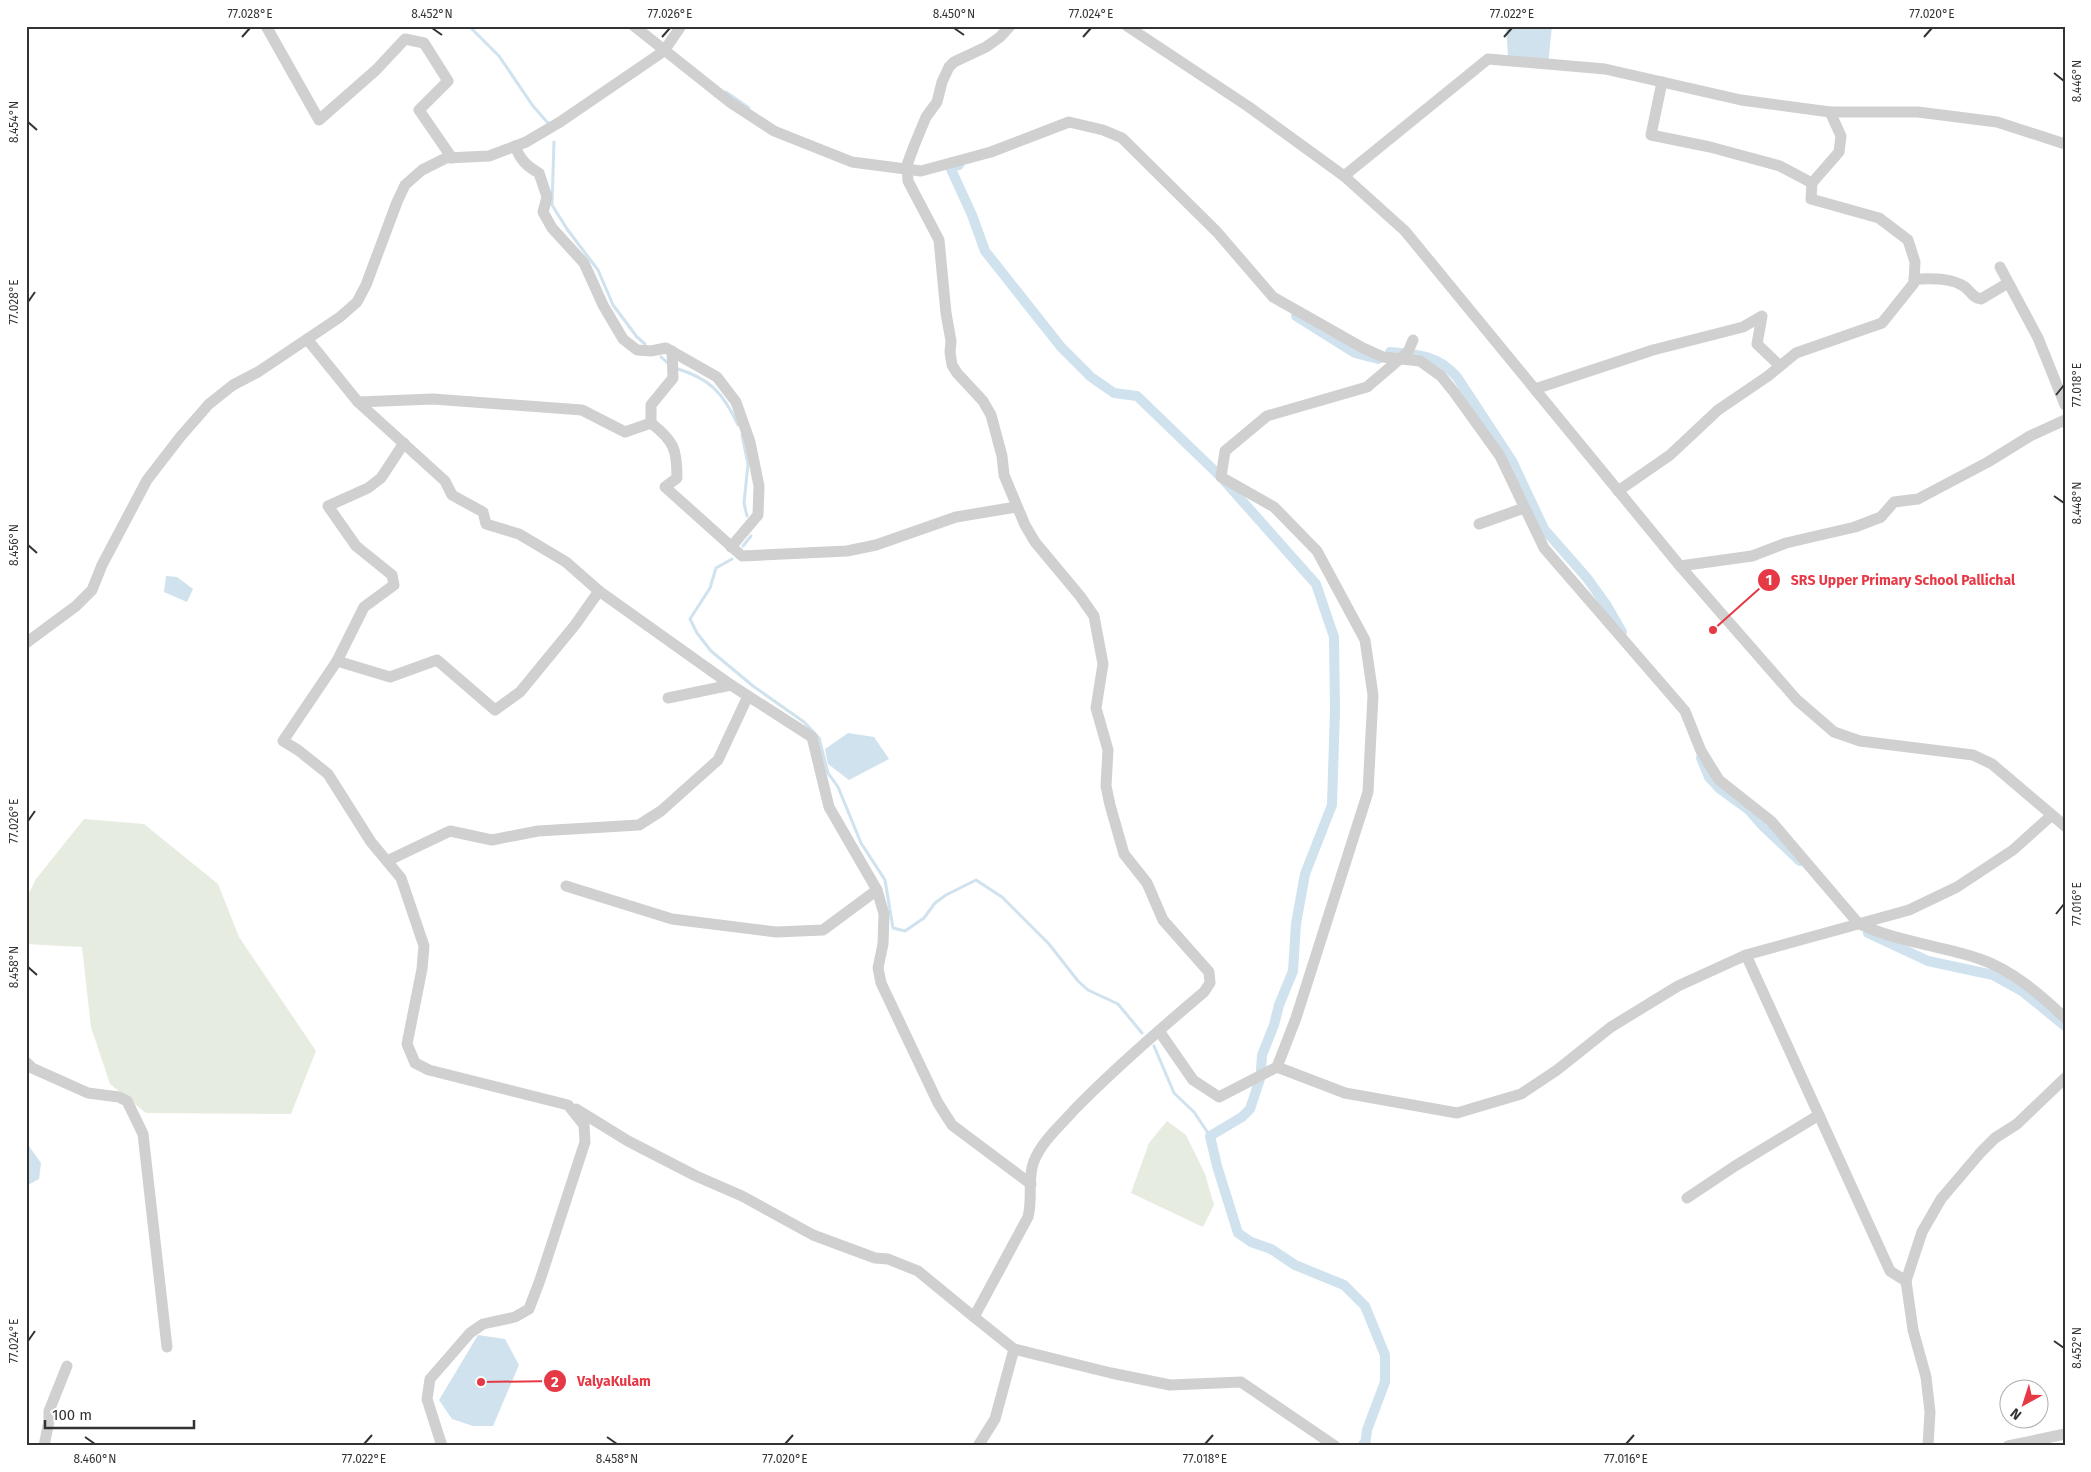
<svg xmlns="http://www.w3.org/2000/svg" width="2091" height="1472" viewBox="0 0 2091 1472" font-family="'Fira Sans',sans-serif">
<rect width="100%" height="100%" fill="#fff"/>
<g fill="#e6ecdf">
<path d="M84 819 144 824 218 884 239 937 316 1051 291 1114 146 1113 110 1084 91 1027 82 947 26 944V899L36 879Z"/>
<path d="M1167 1121 1186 1135 1205 1174 1214 1205 1203 1227 1131 1193 1149 1143Z"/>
</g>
<g fill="#cfe2ee">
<path d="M1506 26H1552L1548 65 1508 56Z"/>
<path d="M166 576 177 577 193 589 187 602 164 592Z"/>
<path d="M848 733 874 737 889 759 849 780 828 764 825 749Z"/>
<path d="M26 1142 41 1163 39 1179 26 1186Z"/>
<path d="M478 1335 505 1339 519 1365 493 1426H473L452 1419 439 1400Z"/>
</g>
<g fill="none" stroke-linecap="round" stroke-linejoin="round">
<g stroke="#cfe2ee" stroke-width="3">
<path d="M469 26 499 56 533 106 548 123"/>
<path d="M726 92 749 108"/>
<path d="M554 142 552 205 567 229 598 270 613 305 637 337 645 344"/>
<path d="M661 357 670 365"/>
<path d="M675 368C709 378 723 392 738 425"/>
<path d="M742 435 748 464 744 503 747 516"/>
<path d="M743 546 751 536"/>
<path d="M732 559 716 568 710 588 690 619 697 633 711 651 753 686 804 722 819 738 828 773 838 787 861 843 885 880 893 928 905 931 924 918 935 903 946 895 976 880 1002 897 1049 944 1078 981 1088 990 1118 1004 1142 1033"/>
<path d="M1154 1046 1174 1093 1194 1112 1210 1136"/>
<path d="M1358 1446 1366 1434"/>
</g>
<g stroke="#cfe2ee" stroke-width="10">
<path d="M959 165 950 167 972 215 985 251 1061 347 1091 377 1114 393 1137 396 1221 477 1316 584 1334 637 1335 710 1332 805 1305 874 1296 924 1293 971 1279 1005 1274 1025 1262 1055 1261 1070"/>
<path d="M1296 316 1355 353 1378 359"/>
<path d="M1390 352C1418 354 1438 355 1457 377L1512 461 1544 529 1587 578 1607 606 1622 632"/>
<path d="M1701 758 1709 777 1720 789 1749 810 1761 824 1800 861"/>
<path d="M1868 933 1928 961 1993 975 2022 991 2065 1026"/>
<path d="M1260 1079 1250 1109 1242 1117 1210 1136 1217 1166 1238 1233 1251 1242 1271 1249 1295 1265 1344 1285 1365 1306 1385 1355V1382L1367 1430 1365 1446"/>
</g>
<g stroke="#d0d0d0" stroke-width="11">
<path d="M266 26 319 120 376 70 405 39 424 43 448 81 419 110 452 158"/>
<path d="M634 26 731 103 774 131 852 162 921 171 991 152 1069 122 1103 130 1122 138 1217 232 1273 297 1363 348 1383 357 1420 361 1441 376 1454 392 1500 456 1544 548 1685 711 1701 751 1719 780 1771 821 1858 923C1896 942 1940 945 1980 959 2012 970 2041 995 2065 1018"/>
<path d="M1127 26 1249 107 1344 176 1405 231 1680 566 1797 700 1834 732 1860 741 1973 755 1992 764 2065 826"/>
<path d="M1662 82 1651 135 1710 147 1780 166 1812 183"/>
<path d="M515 146C520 159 526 166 539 173L547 197 543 212 552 228 584 263 603 305 623 339 637 350 651 351 666 348 717 377 736 402 750 442 759 486 758 515 731 547"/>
<path d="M1344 176 1488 59 1605 69 1741 100 1830 112H1918L1997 122 2065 144"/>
<path d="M2000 267 2038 338 2065 405"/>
<path d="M1914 279C1932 279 1950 277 1965 287 1971 292 1973 298 1981 299L2008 283"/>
<path d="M307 339 358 402 433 399 582 410 625 432 651 423"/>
<path d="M1535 389 1653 350 1743 327 1762 316 1757 344 1780 366"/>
<path d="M358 402 445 481 452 495 483 512 486 524 519 534 566 562 599 591"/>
<path d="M651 423C674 441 677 449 677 478L665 487 742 556 847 551 876 545 956 517 1016 507"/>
<path d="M651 423V405L673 378 672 351"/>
<path d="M1618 491 1670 455 1718 410 1768 376 1796 353 1882 323 1914 283 1915 262 1908 240 1879 218 1811 199 1812 183 1839 152 1841 136 1830 112"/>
<path d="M1479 524 1524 508"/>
<path d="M1680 566 1752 556 1786 543 1855 527 1881 517 1894 502 1918 499 1988 462 2030 436 2065 420"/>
<path d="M26 643 76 606 92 590 102 565 147 480 181 436 209 404 233 385 258 372 340 317 357 302 366 285 397 202 405 185 422 170 446 158 489 156 526 142 560 122 664 51 681 26"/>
<path d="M337 661 364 607 394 585 392 575 356 546 328 506 368 488 381 478 404 443"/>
<path d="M668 698 731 685"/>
<path d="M387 861 450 831 492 840 538 831 639 825 661 811 718 760 748 696"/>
<path d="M566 886 672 919 776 932 823 930 877 890"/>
<path d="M1746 955 1890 1271 1906 1281"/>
<path d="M1159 1031 1193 1080 1219 1097 1277 1067 1345 1093 1457 1113 1521 1094 1557 1070 1611 1027 1678 986 1746 955 1909 910 1957 887 2013 850 2052 815"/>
<path d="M26 1062 32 1068 88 1093 119 1097 127 1101 143 1134 167 1347"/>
<path d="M1277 1067 1296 1018 1368 792 1373 695 1365 640 1317 551 1274 507 1221 477 1225 451 1267 416 1367 387 1408 352 1413 340"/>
<path d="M576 1109 628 1141 696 1176 742 1196 813 1235 875 1258 888 1259 918 1271 974 1317 1028 1217C1033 1198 1027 1178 1034 1161 1042 1141 1060 1126 1074 1110 1115 1068 1159 1030 1204 992L1210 983 1209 972 1163 920 1147 883 1124 854 1110 805 1106 786 1108 750 1096 708 1103 664 1094 616 1080 596 1035 542 1025 525 1004 475 1002 456 991 415 983 401 957 373 952 365 950 352 951 341 946 313 939 240 908 181 907 165 914 146 926 117 937 102 942 82 949 67 954 62 986 47 1000 37 1010 26"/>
<path d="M1687 1198 1735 1166 1819 1115"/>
<path d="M974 1317 1014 1349 1111 1373 1170 1385 1241 1382 1335 1446"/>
<path d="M44 1446 49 1421V1411L67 1366"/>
<path d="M442 1446 427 1399 430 1379 470 1333 483 1324 515 1317 529 1309 540 1280 585 1142 584 1125 568 1105 429 1070 415 1063 407 1044 422 969 424 946 401 878 371 842 328 774 298 750 283 741 337 661 390 677 437 660 495 710 520 692 575 625 599 591 731 685 812 737 829 807 877 890 884 914 883 944 878 968 881 983 938 1103 952 1125 1031 1184"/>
<path d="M978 1446 995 1419 1014 1349"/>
<path d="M1928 1446 1930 1412 1926 1377 1913 1330 1906 1281 1922 1232 1941 1199 1981 1152 1995 1138 2017 1124 2065 1078"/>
<path d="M2008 1446 2065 1434"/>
</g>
</g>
<path fill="none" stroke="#333" stroke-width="2" d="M432 28 442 35M954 28 964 35M242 37 250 28M662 37 670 28M1083 37 1091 28M1504 37 1512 28M1924 37 1932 28M2054 73 2064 81M28 122 37 130M28 302 35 292M2056 395 2064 385M2054 496 2064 503M28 545 37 553M28 821 35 811M2056 914 2064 904M28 967 37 975M28 1341 35 1331M2054 1341 2064 1348M85 1437 95 1444M607 1437 617 1444M364 1444 372 1435M785 1444 793 1435M1205 1444 1213 1435M1626 1444 1634 1435"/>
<path fill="none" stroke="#e63946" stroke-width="2" d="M1713 630L1769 580M481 1382L555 1381"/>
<g fill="#e63946" stroke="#fff" stroke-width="2">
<circle cx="1713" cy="630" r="5"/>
<circle cx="481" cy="1382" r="5"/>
<circle cx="1769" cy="580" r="12"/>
<circle cx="555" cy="1381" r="12"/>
</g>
<g font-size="15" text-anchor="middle" font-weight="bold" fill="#fff">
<text x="1769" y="585">1</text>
<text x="555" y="1387">2</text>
</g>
<g font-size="14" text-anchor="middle" font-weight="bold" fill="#e63946" stroke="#fff" stroke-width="5" stroke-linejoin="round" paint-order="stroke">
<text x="1903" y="585">SRS Upper Primary School Pallichal</text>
<text x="614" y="1386">ValyaKulam</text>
</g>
<rect width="2091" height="1472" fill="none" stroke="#ffffff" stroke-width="55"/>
<g transform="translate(2024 1404) rotate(219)"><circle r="24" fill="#ffffff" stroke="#adadad"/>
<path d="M0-4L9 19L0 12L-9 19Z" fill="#e63946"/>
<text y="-8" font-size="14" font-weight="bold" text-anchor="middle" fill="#333333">N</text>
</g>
<path d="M45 1420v8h149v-8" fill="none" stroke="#333333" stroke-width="2.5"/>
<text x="52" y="1420" font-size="15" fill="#333333" stroke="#ffffff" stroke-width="4" paint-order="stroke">100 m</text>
<rect x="28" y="28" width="2036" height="1416" fill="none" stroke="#333" stroke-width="2"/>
<g font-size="12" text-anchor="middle" fill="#333">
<text x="250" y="18">77.028°E</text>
<text x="432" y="18">8.452°N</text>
<text x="670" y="18">77.026°E</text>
<text x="954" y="18">8.450°N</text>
<text x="1091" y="18">77.024°E</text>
<text x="1512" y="18">77.022°E</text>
<text x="1932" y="18">77.020°E</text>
<text transform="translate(2077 81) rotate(-90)" y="4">8.446°N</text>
<text transform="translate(14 122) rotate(-90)" y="4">8.454°N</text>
<text transform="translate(14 302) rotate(-90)" y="4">77.028°E</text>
<text transform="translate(2077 385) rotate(-90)" y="4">77.018°E</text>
<text transform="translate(2077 503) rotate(-90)" y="4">8.448°N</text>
<text transform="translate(14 545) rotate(-90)" y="4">8.456°N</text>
<text transform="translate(14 821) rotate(-90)" y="4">77.026°E</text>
<text transform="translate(2077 904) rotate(-90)" y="4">77.016°E</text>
<text transform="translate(14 967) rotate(-90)" y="4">8.458°N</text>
<text transform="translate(14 1341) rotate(-90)" y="4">77.024°E</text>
<text transform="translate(2077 1348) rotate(-90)" y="4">8.452°N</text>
<text x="95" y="1463">8.460°N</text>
<text x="364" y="1463">77.022°E</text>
<text x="617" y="1463">8.458°N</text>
<text x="785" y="1463">77.020°E</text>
<text x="1205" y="1463">77.018°E</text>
<text x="1626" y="1463">77.016°E</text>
</g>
</svg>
